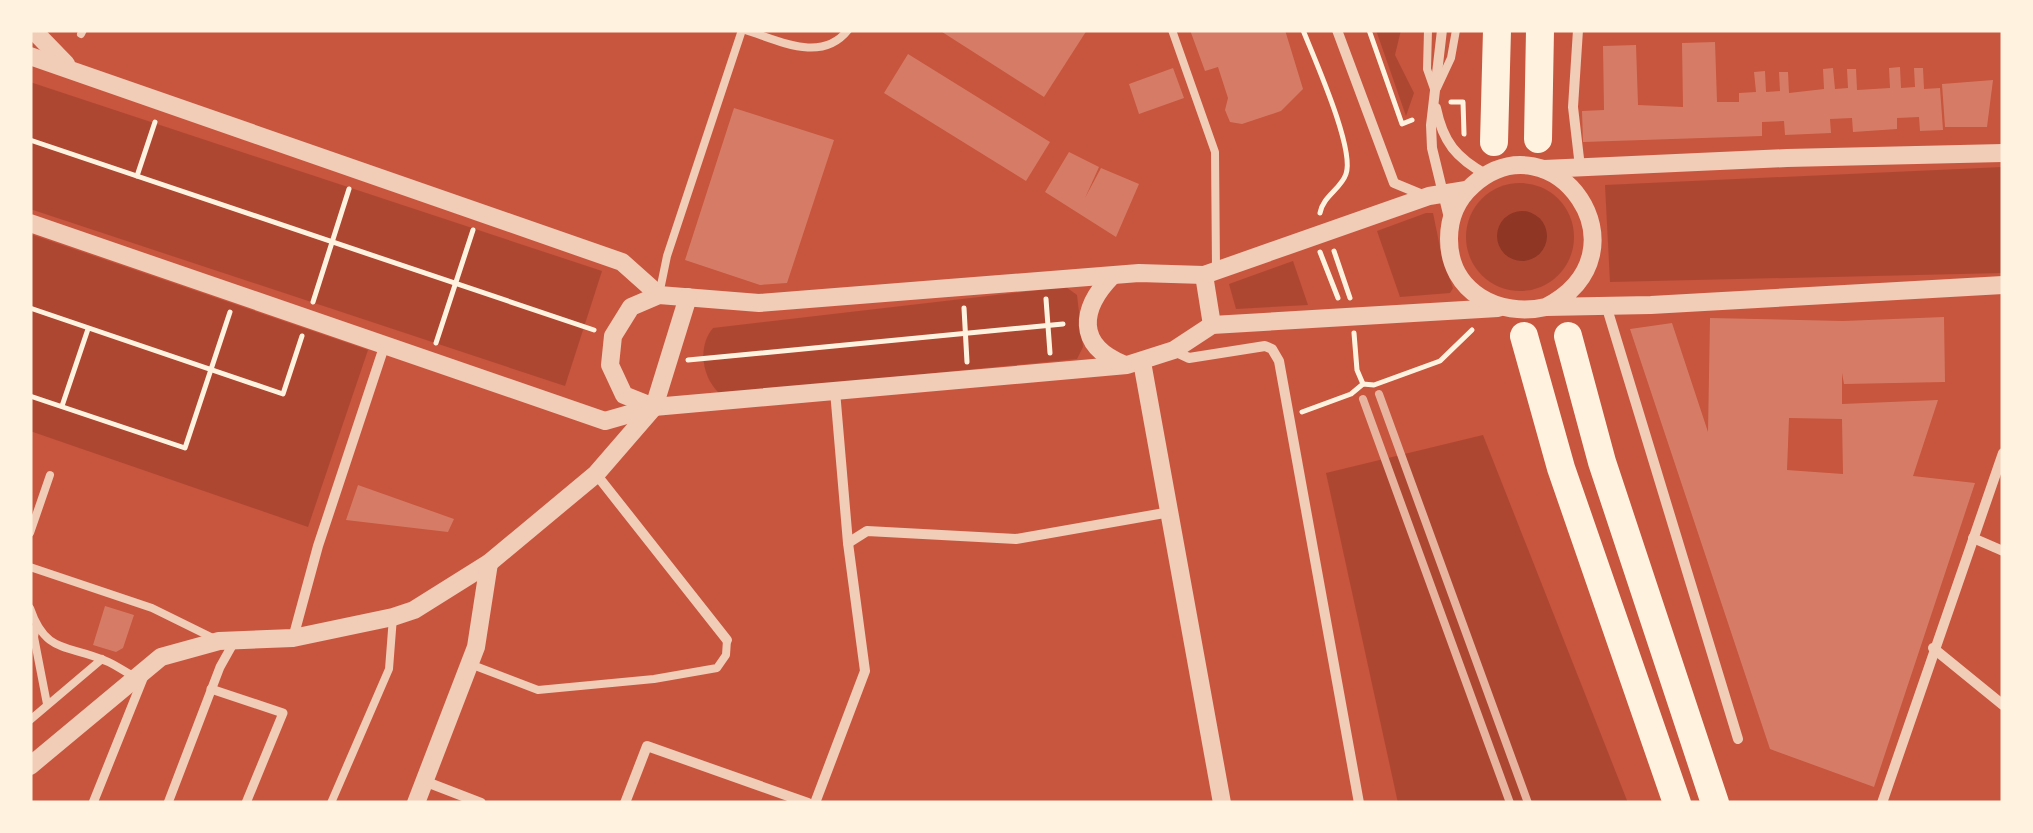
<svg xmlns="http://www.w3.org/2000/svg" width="2033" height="833" viewBox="0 0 2033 833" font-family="'Open Sans',sans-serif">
<rect width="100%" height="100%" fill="#c8553d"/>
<g fill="#ae4732">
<path d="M1376 30H1401L1395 55 1414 93 1406 116Z"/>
<path d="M30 82 602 271 565 386 30 209Z"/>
<path d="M2003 167V273L1610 282 1605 185Z"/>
<circle cx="1520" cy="237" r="54"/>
<path d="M1426 213H1433L1442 257 1453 288 1450 293 1400 297 1377 231Z"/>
<path d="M30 234 368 350 308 527 30 431Z"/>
<path d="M1293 261 1308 305 1236 309 1229 284Z"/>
<path d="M1066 287 1077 295 1083 347 1077 359 720 394C702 378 697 347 713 328Z"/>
<path d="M1483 435 1628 803H1398L1326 473Z"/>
</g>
<circle fill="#8f3625" cx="1522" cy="236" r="25"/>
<g fill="#d67c66" fill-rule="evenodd">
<path d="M939 30H1087L1044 97Z"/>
<path d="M1190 30H1285L1303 89 1281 111 1242 124 1230 122 1225 110 1228 98 1218 67 1205 71Z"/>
<path d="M1715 42 1717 102H1739V93L1756 92 1754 72 1765 71 1766 92 1780 91 1779 72H1788L1789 93 1824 89 1823 69 1833 68 1835 89 1848 88 1847 69H1856L1857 90 1890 88 1889 68 1900 67 1901 88 1915 87 1914 68H1923L1924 89 1940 88 1943 130 1920 131 1919 117 1897 118V129L1853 132 1852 118 1830 119 1831 133 1785 135 1784 121 1762 122V136L1583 142 1582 111 1604 110 1603 46 1636 45 1638 105 1683 107 1682 43Z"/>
<path d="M908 54 1050 142 1026 181 884 93Z"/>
<path d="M1173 68 1184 98 1139 114 1129 84Z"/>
<path d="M1993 80 1987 127H1945L1942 84Z"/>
<path d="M734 108 834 140 787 283 760 285 685 260Z"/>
<path d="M1069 152 1099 167 1085 198 1101 168 1139 184 1116 237 1045 192Z"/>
<path d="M1944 317 1945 382 1844 384 1842 373V404L1938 400 1913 476 1975 483 1874 787 1770 749 1630 329 1672 323 1708 432 1710 318 1843 321ZM1789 418 1842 419 1843 474 1787 470Z"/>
<path d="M358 485 454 519 448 532 346 520Z"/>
<path d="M105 606 134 615 123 648 116 652 93 645Z"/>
</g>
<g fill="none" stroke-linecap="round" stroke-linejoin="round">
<g stroke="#fff3e0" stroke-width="5">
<path d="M1303 30C1314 58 1355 149 1346 174 1341 189 1323 196 1320 213"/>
<path d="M1369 30 1402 124 1412 120"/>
<path d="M1451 102H1463L1464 134"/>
<path d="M30 140 594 330"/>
<path d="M137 176 155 122"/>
<path d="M1334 251 1350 298"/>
<path d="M1320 252 1338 298"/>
<path d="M1046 299 1050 353"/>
<path d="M313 302 349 189"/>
<path d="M30 308 283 394 302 336"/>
<path d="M964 308 967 362"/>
<path d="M1354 333 1357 370 1363 384"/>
<path d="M436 343 473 230"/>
<path d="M688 360 1063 324"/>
<path d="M30 396 185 448 230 312"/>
<path d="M62 406 88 329"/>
<path d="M1302 412 1351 394 1363 384 1374 385 1440 361 1472 330"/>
</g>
<g stroke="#f1ccb7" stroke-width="8">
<path d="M745 30C778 40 821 64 848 30"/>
<path d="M1172 30 1215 152 1216 268"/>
<path d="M1428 30 1427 69 1434 89"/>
<path d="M81 34 83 30"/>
<path d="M1437 88 1451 58 1456 30"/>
<path d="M660 290 667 256 742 30"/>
<path d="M30 533 50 475"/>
<path d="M30 567 152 608 215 639"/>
<path d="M30 608C46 655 68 644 106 661 116 665 125 672 135 677"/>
<path d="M36 626 34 637 47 704"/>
<path d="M470 664 538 690 654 679 717 668 726 655 727 640"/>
<path d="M30 720 102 659"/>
<path d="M331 803 389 669 393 617"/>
</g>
<g stroke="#f1ccb7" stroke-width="9">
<path d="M211 689 283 713 246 803"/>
<path d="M93 803 144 676"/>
<path d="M168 803 220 667 234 642"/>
</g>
<g stroke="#f1ccb7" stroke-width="10">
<path d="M1337 30 1394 183 1423 195"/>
<path d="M1442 30 1431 125 1432 148 1449 218"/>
<path d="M1578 30 1573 107 1580 167"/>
<path d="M1436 108C1443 142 1456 158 1487 175"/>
<path d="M1606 305 1738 739"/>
<path d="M1174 351 1189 358 1265 346 1272 349 1279 361 1359 803"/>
<path d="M596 474 727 640"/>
<path d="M1973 538 2003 551"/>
<path d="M848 543 867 531 1016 539 1170 512"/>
<path d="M293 638 318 546 385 344"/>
<path d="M1933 648 2003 705"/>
<path d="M424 781 481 803"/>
<path d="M625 803 647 746 808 803"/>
<path d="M815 803 865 671 848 543 835 391"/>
<path d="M1882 803 2003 453"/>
</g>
<g stroke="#f1ccb7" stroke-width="18">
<path d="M33 30 66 64"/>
<path d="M30 56 622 262 659 295"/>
<path d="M1544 169 1787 158 2003 153"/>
<path d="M30 223 605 421 654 407 1127 365 1174 350 1212 325 1498 308"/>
<path d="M1204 275 1212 325"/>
<path d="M1112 276C1080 309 1076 345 1123 364"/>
<path d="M1546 307C1653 252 1553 114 1473 185 1457 199 1449 218 1449 239 1449 292 1499 318 1546 307L1651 305 2003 285"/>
<path d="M1142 362 1222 803"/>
<path d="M654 407 624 395 610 365 613 336 631 307 659 295 759 303 1139 273 1204 275 1429 196 1466 190"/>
<path d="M30 766 161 657 219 641 293 638 393 617 414 610 489 563 596 474 654 407 688 297"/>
<path d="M416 803 476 647 489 563"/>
</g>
<g stroke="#fff3e0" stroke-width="28">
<path d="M1538 139 1540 30"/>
<path d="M1494 142 1497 30"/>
<path d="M1524 336 1561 468 1677 803"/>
<path d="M1568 336 1602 462 1715 803"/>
</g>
<g stroke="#e9b49f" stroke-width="8">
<path d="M1379 394 1528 803"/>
<path d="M1363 399 1510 803"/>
</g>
</g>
<rect width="2033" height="833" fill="none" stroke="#fff3e0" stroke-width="65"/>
</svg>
